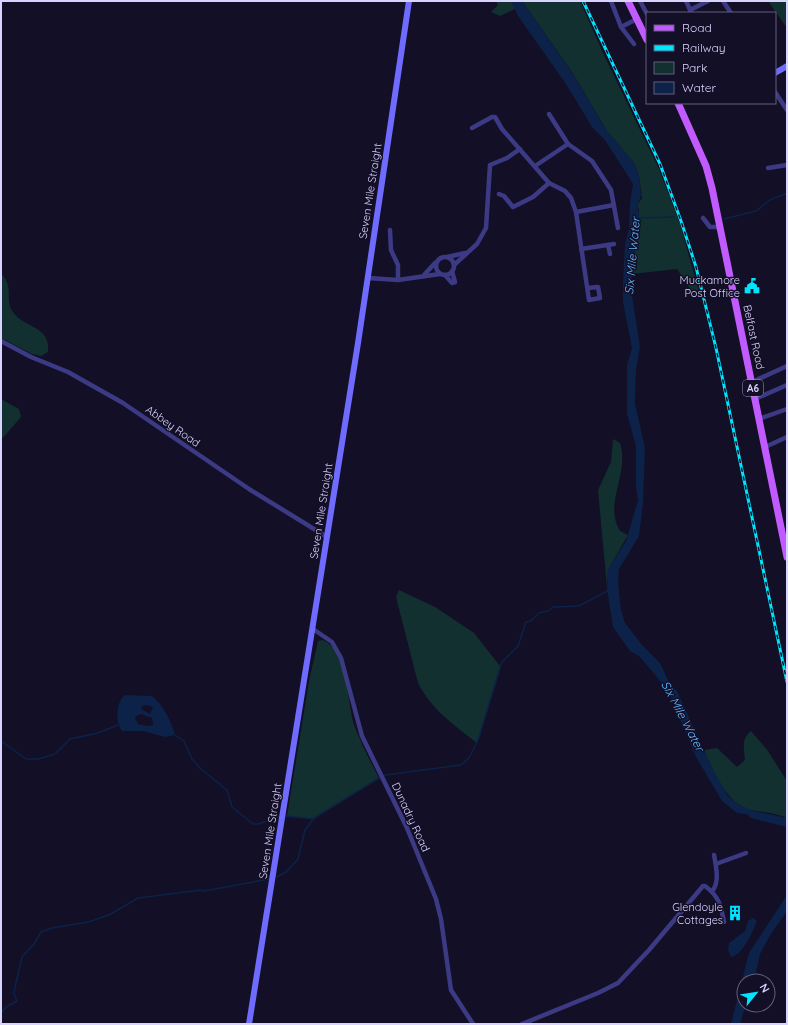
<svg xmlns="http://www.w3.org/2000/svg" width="788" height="1025" viewBox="0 0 788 1025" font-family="Quicksand,sans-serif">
<rect width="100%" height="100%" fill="#130f26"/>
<g fill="#12302f">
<path d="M496 1H511L515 9 500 16 491 12 498 5Z"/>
<path d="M522 1H580L604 55 659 169 680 224 700 295 695 296 677 269 632 274 639 210 637 205 642 198 639 176 634 163 607 131 572 72Z"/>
<path d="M768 1H787V28Z"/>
<path d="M1 274C15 287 4 300 13 312 23 328 51 325 48 352L41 356 32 354 1 338Z"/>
<path d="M1 399 19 409 21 417 1 440Z"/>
<path d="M613 439 620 443C630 474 603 503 620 531L628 535 608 570 607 587 598 490 611 462Z"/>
<path d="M399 590 435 607 474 633 500 666 477 743C454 725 431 709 418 683L396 597Z"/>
<path d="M323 640C348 651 347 701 354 725 361 743 370 761 379 778L314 819 287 816 309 681 318 641Z"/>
<path d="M751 731 768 751 787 781V818C776 813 762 812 751 810 726 804 713 771 704 750L717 748 737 767 745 760C744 748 741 739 751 731Z"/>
</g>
<g fill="#0c2248" fill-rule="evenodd">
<path d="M511 1H522L573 74 607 131 634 163 639 176 641 196 637 205 640 220 634 250 631 289 640 347 636 370 635 404 645 448 643 503 639 536 619 569 618 582 621 610 625 623 643 646 660 663 669 682 677 691 710 764 728 796 739 805 751 810 787 818V827L751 818 747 814 737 813 722 801 696 757 670 696 657 677 639 656 630 651 613 627 607 589 608 569 626 541 638 500 636 488V446L627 414V365L632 348 623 302V283L625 244 629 229 630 203 633 184 605 140 592 127 566 84 518 16Z"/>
<path d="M125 695 152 696C164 706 171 721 175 735L165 737 143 731H122C115 723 116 701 125 695ZM147 705 153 707 150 714 141 709 142 706ZM141 714 152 718 153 725 147 726 138 724 135 718 136 716Z"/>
<path d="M787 895V911L769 937 760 954 754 981H744V1005H746L740 1024H731L749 953Z"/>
<path d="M753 918 757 921C753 931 743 955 731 957L728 950 729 943 745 931 748 921Z"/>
</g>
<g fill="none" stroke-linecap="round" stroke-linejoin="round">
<g stroke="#0c2248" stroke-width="1.5">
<path d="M638 218 674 217"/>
<path d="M724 219 756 211 770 200 787 193"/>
<path d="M175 735 184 741 192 759 201 769 227 790 232 807 253 824H259L280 816"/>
<path d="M1 741 26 759H38L55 754 70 739 98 733 118 725"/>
<path d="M385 775 461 765 469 758 478 740 502 662 518 646 526 622 531 621 539 613 548 611 553 607 579 606 609 590"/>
<path d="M286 816 314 819"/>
<path d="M277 877 286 872 298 859 305 830 314 818 379 778"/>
<path d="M1 1013 6 1007 17 1001 14 994 15 987 22 957 34 944 41 932 52 928 88 922 109 915 138 898 201 890 204 891 269 879"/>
</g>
<g stroke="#3d3a85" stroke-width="4.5">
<path d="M611 1 621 27 634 44"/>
<path d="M640 1 647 14"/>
<path d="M686 1 691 12"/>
<path d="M723 1 731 13"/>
<path d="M690 10 708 1"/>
<path d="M621 27 637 19"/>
<path d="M775 92 787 110"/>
<path d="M549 114 568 144 592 161 611 190 618 228"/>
<path d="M472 128 492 117H495L502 129 549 183 565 191 571 198 576 212 589 300 600 298 598 287 588 288"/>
<path d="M535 166 568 144"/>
<path d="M768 168 787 165"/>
<path d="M499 194 504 196 513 207 533 197 549 183"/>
<path d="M576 212 614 205"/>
<path d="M703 218 710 227H721"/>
<path d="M390 230 391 250 398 265V280"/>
<path d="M608 245 610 254"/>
<path d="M581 249 614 244"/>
<circle cx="445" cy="266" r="9"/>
<path d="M447 257 465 253"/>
<path d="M454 265 477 244 486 228 490 165 507 158 520 149"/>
<path d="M424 275 435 263"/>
<path d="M445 275 452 283 455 282 452 271"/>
<path d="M368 278 398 280 440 274"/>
<path d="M1 341 31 357 68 372 123 403 249 489 327 537"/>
<path d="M752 382 787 366"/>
<path d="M755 399 787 385"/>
<path d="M759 419 787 409"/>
<path d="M765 447 787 437"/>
<path d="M313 629 332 642 341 658 362 736 407 828 436 899 441 919 451 990 473 1024"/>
<path d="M716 864 746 853"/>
<path d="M712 891C720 883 716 866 714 855"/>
<path d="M522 1024 598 993 618 983 649 950 703 886H705C719 896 721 906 724 922"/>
</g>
<g stroke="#6f6bff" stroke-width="6">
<path d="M775 73 787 66"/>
<path d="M249 1024 358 343 409 1"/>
</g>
<g stroke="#c25bff" stroke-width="7">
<path d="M628 1 647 40"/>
<path d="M678 103 706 166 712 188 787 557"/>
</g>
<defs>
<path id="rail" d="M583 1 660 164 681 221 696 267 716 348 787 682"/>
</defs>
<use href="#rail" stroke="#00e5ff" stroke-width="3"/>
<use href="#rail" stroke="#130f26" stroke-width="1.5" stroke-dasharray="4.5" stroke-linecap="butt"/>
</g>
<defs>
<symbol id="civic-bare" viewBox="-9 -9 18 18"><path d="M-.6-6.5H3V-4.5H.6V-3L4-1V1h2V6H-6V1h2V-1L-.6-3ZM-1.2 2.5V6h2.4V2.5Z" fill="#00e5ff" stroke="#130f26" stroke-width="2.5" paint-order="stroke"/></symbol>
<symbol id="building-bare" viewBox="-9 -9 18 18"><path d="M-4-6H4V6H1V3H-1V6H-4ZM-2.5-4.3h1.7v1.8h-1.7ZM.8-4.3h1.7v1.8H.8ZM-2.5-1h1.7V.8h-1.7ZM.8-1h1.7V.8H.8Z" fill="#00e5ff" stroke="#130f26" stroke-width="2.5" paint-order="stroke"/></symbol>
</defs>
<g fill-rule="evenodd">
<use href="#civic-bare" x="741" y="275" width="22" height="22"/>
<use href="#building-bare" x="724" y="902" width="22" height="22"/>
</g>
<g text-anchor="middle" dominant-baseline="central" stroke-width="3" stroke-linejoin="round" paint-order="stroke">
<rect fill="#130f26" stroke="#9e99be" stroke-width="1" x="743" y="380" width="20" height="16" rx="3"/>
<g font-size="10" font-weight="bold" fill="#d9d4ff">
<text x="753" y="388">A6</text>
</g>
<g font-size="11" fill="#d9d4ff" stroke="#130f26">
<text transform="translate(370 191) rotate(-81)">Seven Mile Straight</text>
<text transform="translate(754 337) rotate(78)">Belfast Road</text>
<text transform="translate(173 426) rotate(35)">Abbey Road</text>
<text transform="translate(321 511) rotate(-81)">Seven Mile Straight</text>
<text transform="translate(411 817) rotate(65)">Dunadry Road</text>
<text transform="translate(270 831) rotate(-81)">Seven Mile Straight</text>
</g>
<g font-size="11" fill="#d9d4ff" stroke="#130f26" text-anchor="end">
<text x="740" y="280">Muckamore<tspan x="740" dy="13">Post Office</tspan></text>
<text x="723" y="907">Glendoyle<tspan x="723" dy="13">Cottages</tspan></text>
</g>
<g font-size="12" font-style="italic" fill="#62b6ff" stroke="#130f26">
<text transform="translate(632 256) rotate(-85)">Six Mile Water</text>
<text transform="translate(683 716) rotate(62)">Six Mile Water</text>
</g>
</g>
<rect width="788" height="1025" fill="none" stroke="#d9d4ff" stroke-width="4"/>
<rect x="646" y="12" width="130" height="92" fill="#130f26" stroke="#625e7d"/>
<rect x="654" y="25" width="20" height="6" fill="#c25bff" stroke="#625e7d"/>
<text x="682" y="32" font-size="12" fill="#d9d4ff">Road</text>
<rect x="654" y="45" width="20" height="6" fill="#00e5ff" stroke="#625e7d"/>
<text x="682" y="52" font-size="12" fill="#d9d4ff">Railway</text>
<rect x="654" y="62" width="20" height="12" fill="#12302f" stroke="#625e7d"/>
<text x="682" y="72" font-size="12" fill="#d9d4ff">Park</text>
<rect x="654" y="82" width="20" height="12" fill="#0c2248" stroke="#625e7d"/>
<text x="682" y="92" font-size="12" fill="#d9d4ff">Water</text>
<g transform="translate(756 993) rotate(60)"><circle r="19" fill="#130f26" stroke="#625e7d"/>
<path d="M0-3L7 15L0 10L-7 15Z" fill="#00e5ff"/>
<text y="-6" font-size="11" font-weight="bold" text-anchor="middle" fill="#d9d4ff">N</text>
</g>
</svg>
